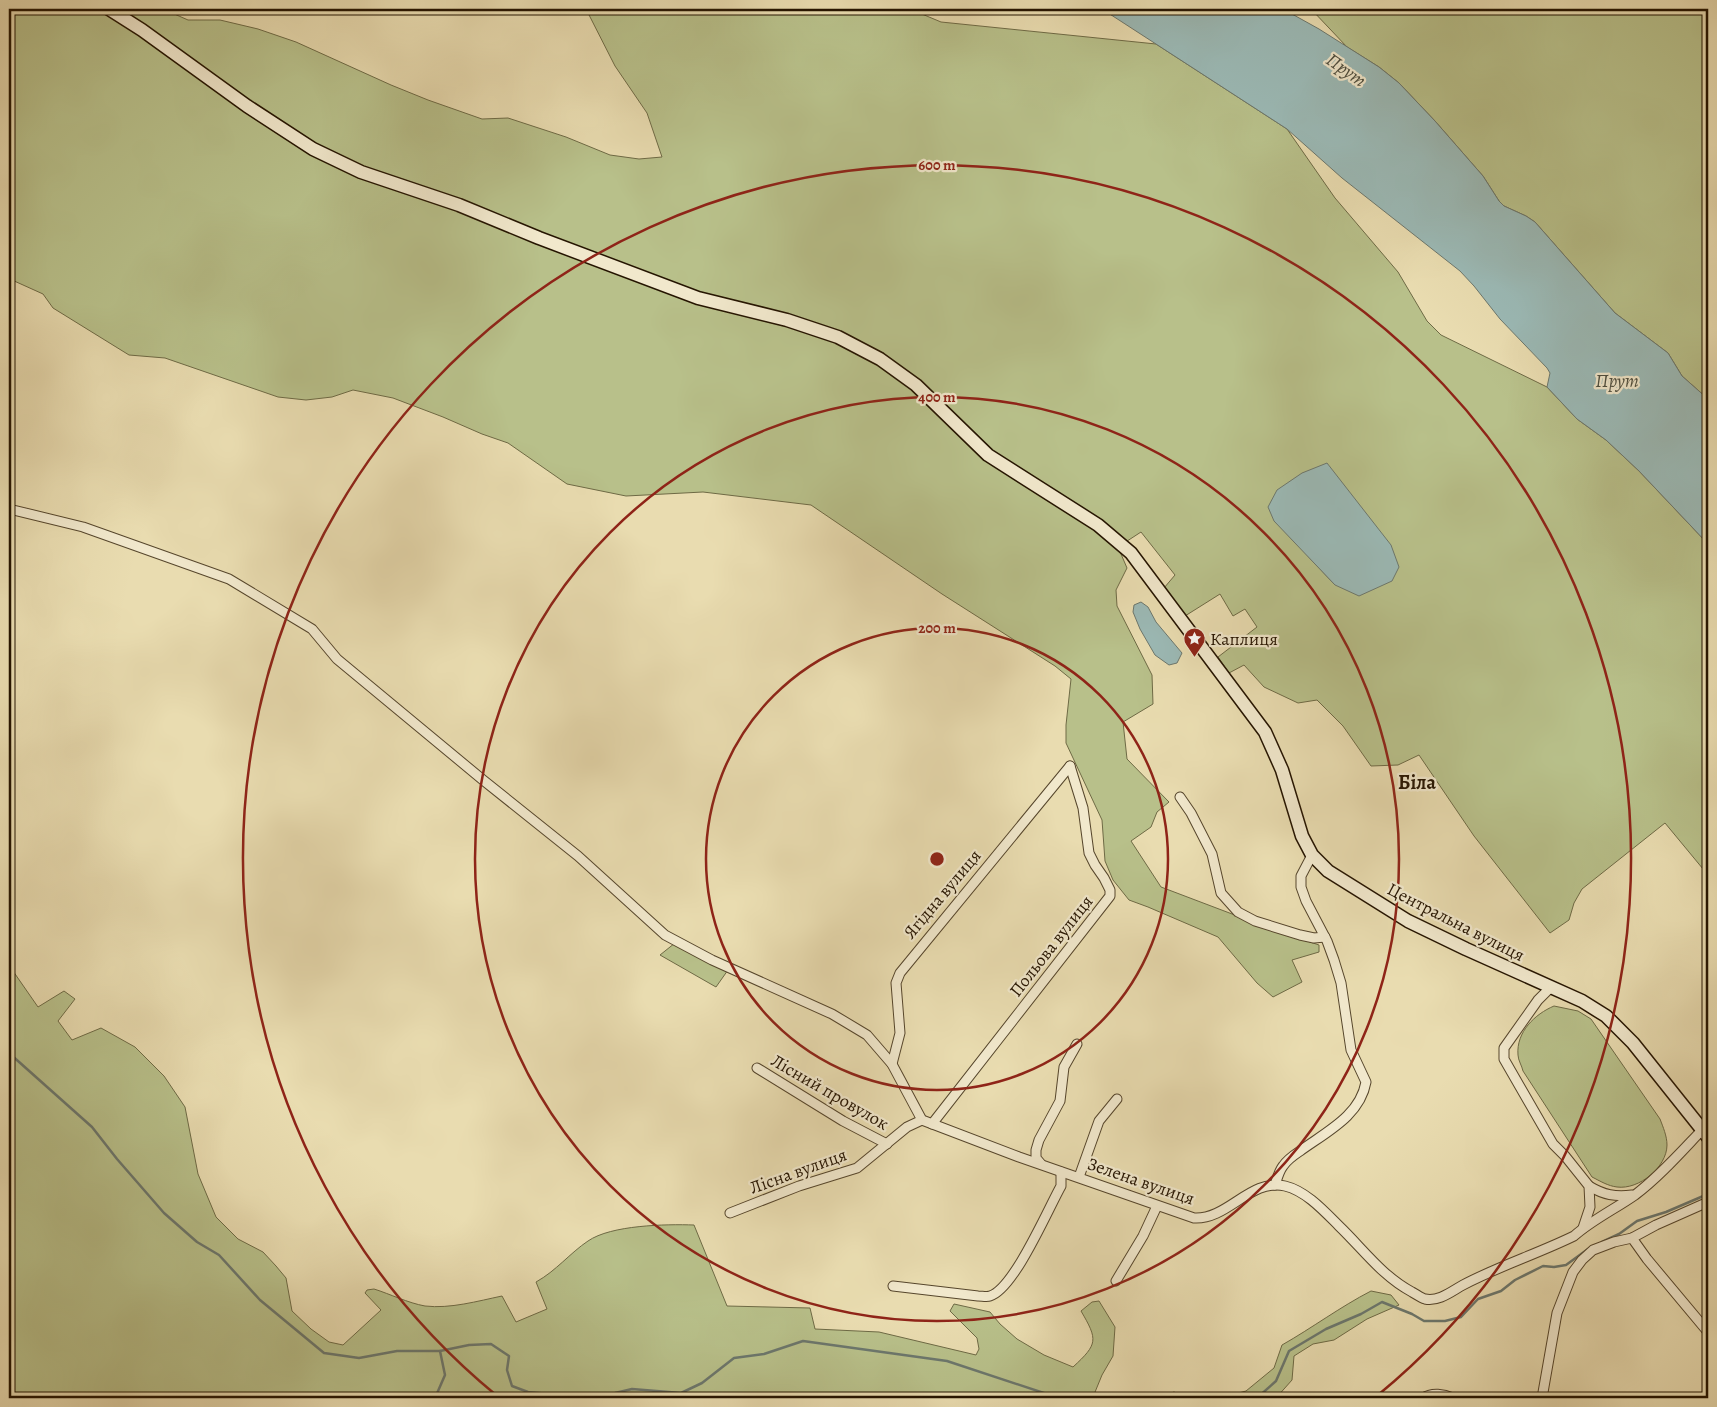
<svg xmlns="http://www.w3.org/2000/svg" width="1717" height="1407" viewBox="0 0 1717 1407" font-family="Alegreya,serif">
<rect width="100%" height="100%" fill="#e9dcb0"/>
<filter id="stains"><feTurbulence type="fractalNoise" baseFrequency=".004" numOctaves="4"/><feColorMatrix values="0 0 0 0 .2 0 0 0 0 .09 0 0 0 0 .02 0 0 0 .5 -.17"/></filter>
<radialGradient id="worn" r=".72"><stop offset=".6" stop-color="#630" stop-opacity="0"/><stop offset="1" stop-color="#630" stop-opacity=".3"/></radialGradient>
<g fill="#b8c08a" stroke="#6e6a45" fill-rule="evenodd">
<path d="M9 9H163L188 20H220L258 29 296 42 391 85 428 100 482 119 508 118 566 137 610 155 639 159 662 157 647 113 615 66 586 9H910L941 22 1156 44 1287 129 1335 198 1398 272 1427 321 1441 335 1547 387 1577 419 1606 440 1639 471 1708 544V875L1665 823 1582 889 1574 903 1569 920 1550 933 1474 836 1419 755 1398 765 1371 766 1343 726 1317 700 1298 703 1264 687 1244 665 1229 673 1218 657 1257 627 1245 609 1233 616 1220 594 1185 616 1164 588 1175 575 1141 532 1118 547 1127 568 1116 590 1117 606 1152 675 1153 704 1123 722 1127 759 1169 802 1157 812 1151 827 1131 841 1161 887 1269 928 1319 945V952L1292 960 1302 982 1273 997 1257 983 1218 937 1148 907 1129 900 1113 880 1105 861 1102 820 1066 743V725L1071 679 1055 666 942 594 811 505 703 492 626 496 567 484 508 443 482 434 443 417 393 398 353 390 332 397 306 400 278 397 165 358 129 355 53 308 43 294 12 280 9 281ZM1327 464 1335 585 1308 556Z"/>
<path d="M1311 9H1708V399L1682 376 1668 353 1615 313 1535 222 1526 216 1504 206 1499 201 1483 176 1435 121 1399 83 1379 67 1347 47Z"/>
<path d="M675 943 728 970 716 987 660 955Z"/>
<path d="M9 944 13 948V971L38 1007 64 991 75 999 58 1021 72 1040 101 1028 135 1047 164 1076 185 1107 198 1174 216 1217 238 1239 263 1252 276 1266 286 1278 292 1311 311 1329 329 1342 343 1345 381 1310 365 1293 367 1290 374 1289C390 1294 408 1303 425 1306 450 1309 478 1301 502 1296L516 1322 547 1309 536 1282C556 1271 570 1253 588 1241 611 1225 666 1224 694 1225L727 1306 810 1308 815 1329 879 1332 976 1355 979 1349 977 1338 950 1311 954 1304 990 1312 1000 1324 1017 1339 1044 1355 1073 1367C1098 1344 1098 1340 1081 1311L1092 1302 1099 1301 1115 1327 1113 1356 1102 1375 1093 1397 1096 1398H848L822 1396 821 1398H9Z"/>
<path d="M1554 1006 1578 1011 1591 1019 1660 1119C1663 1127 1667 1136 1667 1145 1667 1167 1639 1190 1617 1187 1608 1186 1600 1181 1592 1177L1523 1071C1522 1066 1518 1060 1518 1055 1516 1032 1535 1014 1554 1006Z"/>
<path d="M1371 1291 1391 1295 1399 1305 1367 1319 1334 1340 1313 1344 1294 1356 1292 1380 1276 1398H1219L1246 1391 1274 1368 1282 1345C1312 1328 1340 1307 1371 1291Z"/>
<path d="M1174 1392 1188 1398H1155Z"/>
</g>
<g fill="#9bb9b5" stroke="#6c776d">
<path d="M1102 9H1283L1319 29 1379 67 1399 83 1435 121 1483 176 1499 201 1504 206 1526 216 1535 222 1615 313 1668 353 1682 376 1708 399V544L1639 471 1606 440 1577 419 1547 387 1550 373 1547 368 1500 319 1474 286 1460 271 1342 178 1287 129Z"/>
<path d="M1327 463 1391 545 1399 567 1392 581 1359 596 1335 585 1274 521 1268 507 1277 490 1302 473Z"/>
<path d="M1141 602 1148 607 1156 622 1182 653 1177 663 1169 665 1155 655 1140 629 1133 612 1134 605Z"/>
</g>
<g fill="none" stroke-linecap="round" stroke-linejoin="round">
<g stroke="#6c776d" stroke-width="2.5">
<path d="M9 1053 92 1127 117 1159 164 1213 197 1242 219 1255 260 1300 324 1353 359 1358 397 1351H440"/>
<path d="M1602 1242 1619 1234 1637 1221 1666 1212 1708 1194"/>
<path d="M435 1398 445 1375 440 1351 469 1345 491 1344 509 1356 507 1370 512 1386 528 1392 561 1395 615 1393 632 1389 681 1393 702 1383 734 1358 764 1354 803 1341 947 1361 1059 1398"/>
<path d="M1257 1398 1276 1381 1289 1351 1326 1329 1361 1314 1382 1302 1412 1314 1424 1321H1445L1461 1317 1478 1299 1501 1291 1515 1280 1543 1266 1554 1267 1566 1265 1588 1249"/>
</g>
<defs>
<g id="minor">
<path d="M9 509 83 527 229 579 312 629 337 659 483 780 578 856 665 935 712 960 832 1014 867 1035 892 1064 922 1120 1019 1157 1194 1218C1228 1220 1250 1178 1285 1186 1306 1191 1324 1211 1339 1226 1363 1249 1382 1276 1412 1292 1416 1294 1421 1298 1425 1299 1439 1302 1452 1291 1463 1285 1499 1266 1537 1254 1574 1236 1592 1220 1615 1209 1635 1195 1660 1176 1681 1152 1702 1130"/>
<path d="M1180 797 1191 813 1212 854 1221 893 1238 912 1255 921 1300 935 1314 938 1325 937"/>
<path d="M1550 988 1538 1000 1504 1048V1059L1553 1144 1565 1156 1589 1186 1590 1207 1583 1228"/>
<path d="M892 1064 900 1033 896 983 900 973 1070 766"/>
<path d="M757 1068 843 1121 887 1144"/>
<path d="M932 1124 1110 896V890L1104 878 1095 865 1089 853 1083 808 1070 766"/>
<path d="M1041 1164 1036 1158V1150L1039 1140 1060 1101 1064 1067 1077 1044"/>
<path d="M1079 1177 1099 1121 1117 1099"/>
<path d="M1275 1185C1277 1179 1279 1171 1283 1166 1287 1160 1294 1155 1300 1151 1326 1132 1360 1116 1366 1082L1351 1050 1341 983 1334 960 1327 941 1306 901 1301 887V876L1312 855"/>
<path d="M1589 1186C1604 1195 1615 1197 1632 1195"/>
<path d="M730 1213 799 1186 857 1168 907 1127 922 1120"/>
<path d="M1632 1238 1647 1259 1708 1332"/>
<path d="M1116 1281 1143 1236 1157 1206"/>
<path d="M893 1286 978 1296C982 1296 987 1297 990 1296 1014 1289 1048 1209 1061 1186V1172"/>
<path d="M1423 1398C1432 1392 1444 1394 1453 1398"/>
<path d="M1542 1398 1557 1313 1573 1272 1582 1260 1593 1250 1614 1242 1632 1238 1656 1225 1708 1202"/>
</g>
<path id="secondary" d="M109 9 142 30 247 106 313 149 361 172 459 205 539 238 698 298 787 320 838 337 880 359 916 385 988 455 1098 525 1131 553 1265 732 1282 770 1302 836 1312 855 1328 871 1408 921 1466 949 1582 1001 1606 1016 1633 1043 1708 1137"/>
</defs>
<use href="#minor" stroke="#56462c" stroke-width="11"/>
<use href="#secondary" stroke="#251400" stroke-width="15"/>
<use href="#minor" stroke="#f1e8cc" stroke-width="9"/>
<use href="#secondary" stroke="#f1e8cc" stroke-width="12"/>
</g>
<g fill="none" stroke="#8f2418" stroke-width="2.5">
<circle cx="937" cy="859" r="231"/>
<circle cx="937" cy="859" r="462"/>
<path d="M496 1395A694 694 0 1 1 1378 1395"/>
</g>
<defs>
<symbol id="sight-pin" viewBox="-11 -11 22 30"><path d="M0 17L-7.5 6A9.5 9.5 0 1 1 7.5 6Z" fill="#8f2418" stroke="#f1e8cc"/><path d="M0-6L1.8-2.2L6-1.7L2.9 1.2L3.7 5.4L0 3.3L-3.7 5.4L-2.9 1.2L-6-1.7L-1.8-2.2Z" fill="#fff"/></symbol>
</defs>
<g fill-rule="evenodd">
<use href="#sight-pin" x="1182" y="626" width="25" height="34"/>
</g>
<g text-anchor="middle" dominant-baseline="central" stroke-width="4.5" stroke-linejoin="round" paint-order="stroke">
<g font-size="18" fill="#251400" stroke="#f1e8cc" text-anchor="start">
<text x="1210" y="639">Каплиця</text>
</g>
<g font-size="18" fill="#251400" stroke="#f1e8cc">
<text transform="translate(942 894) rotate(-50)">Ягідна вулиця</text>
<text transform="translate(1456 922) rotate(27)">Центральна вулиця</text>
<text transform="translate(1051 946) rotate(-52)">Польова вулиця</text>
<text transform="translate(830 1092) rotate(30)">Лісний провулок</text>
<text transform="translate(798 1171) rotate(-20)">Лісна вулиця</text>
<text transform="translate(1141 1181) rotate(19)">Зелена вулиця</text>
</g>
<g font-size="19" font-style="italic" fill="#4e4e3f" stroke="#f1e8cc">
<text transform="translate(1346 70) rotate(35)">Прут</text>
<text x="1617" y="381">Прут</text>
</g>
<g font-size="20" font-weight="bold" fill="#251400" stroke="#f1e8cc">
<text x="1417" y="782">Біла</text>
</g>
</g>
<circle cx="937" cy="859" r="8" fill="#8f2418" stroke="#f1e8cc" stroke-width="2.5"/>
<g font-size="15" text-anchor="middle" font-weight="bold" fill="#8f2418" stroke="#f1e8cc" stroke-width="4.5" stroke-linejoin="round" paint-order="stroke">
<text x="937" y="170">600 m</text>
<text x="937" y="402">400 m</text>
<text x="937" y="633">200 m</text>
</g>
<rect width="1717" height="1407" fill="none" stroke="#e9dcb0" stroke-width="30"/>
<rect x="10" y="10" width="1697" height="1387" fill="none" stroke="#251400" stroke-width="2.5"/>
<rect x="15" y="15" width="1687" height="1377" fill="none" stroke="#251400"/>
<rect width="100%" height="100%" filter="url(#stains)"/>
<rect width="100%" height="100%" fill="url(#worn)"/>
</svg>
